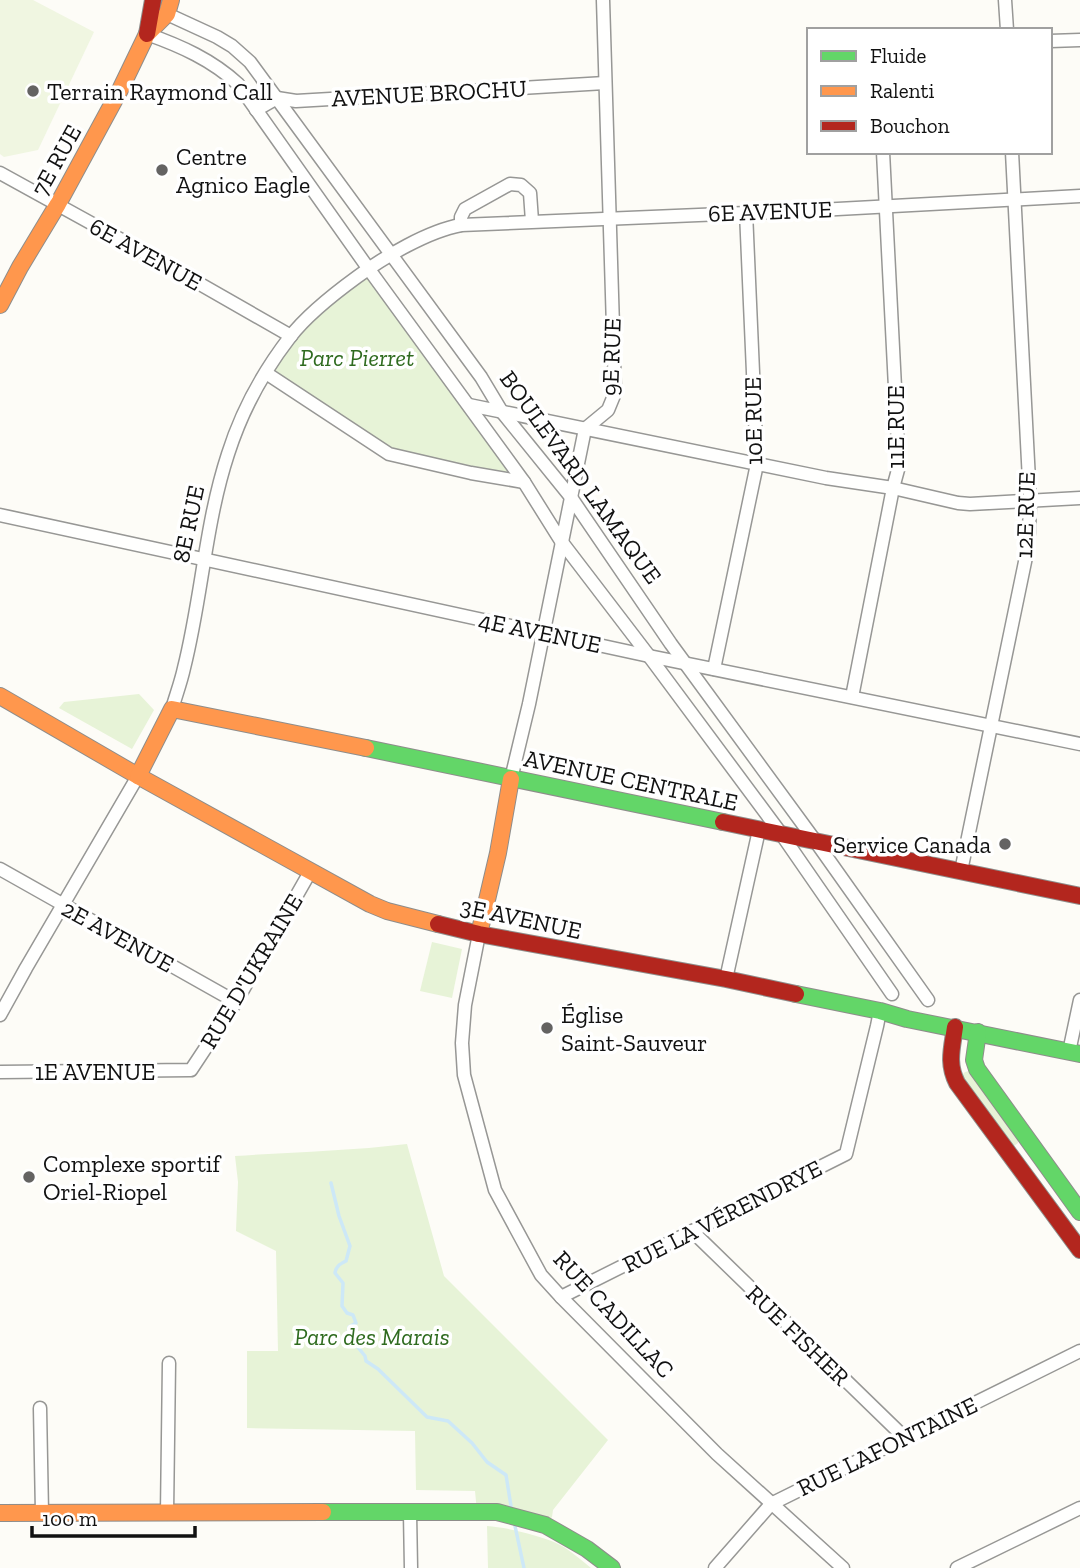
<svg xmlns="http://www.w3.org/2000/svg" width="1080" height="1568" viewBox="0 0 1080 1568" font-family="'Zilla Slab',serif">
<rect width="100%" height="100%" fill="#fdfcf7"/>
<g fill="#e7f3d7">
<path d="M368 268 524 482 389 454 266 373 291 336Z"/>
<path d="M139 694 154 710 132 749 59 708 64 702Z"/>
<path d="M432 942 462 949 452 998 420 991Z"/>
<path d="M969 1071 1018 1139V1143L1014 1146 961 1076 965 1072Z"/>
<path d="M407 1144 444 1276 608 1440 553 1510 552 1517 545 1525 477 1512 475 1491 416 1490 415 1431 247 1428V1351H278L276 1251 236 1231 238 1182 235 1156C292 1152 350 1151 407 1144Z"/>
<path d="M487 1526C505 1527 537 1535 554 1542 568 1548 580 1559 591 1568H488Z"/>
</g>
<path fill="#f0f6e1" d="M0 0H33L94 32 38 150 4 157 0 154Z"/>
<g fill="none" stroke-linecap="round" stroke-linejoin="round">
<g stroke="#cde8f7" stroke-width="3.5">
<path d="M331 1183 339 1216 350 1246 346 1261C340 1264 336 1266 335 1273L343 1283 342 1306 347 1313 353 1315 356 1323 349 1327 348 1335 365 1356 366 1361 378 1369 427 1417 448 1421 472 1443 487 1462 506 1475 511 1506"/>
<path d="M515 1526 524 1568"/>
</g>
<defs>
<g id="street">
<path d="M1005 0 1007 30"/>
<path d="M167 14 217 37 232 46 250 62 481 377 502 412 570 496 671 644 816 842 928 1000"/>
<path d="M147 34C181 46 212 60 238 84L368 268 524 482 561 541 649 656 782 835 892 994"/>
<path d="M1050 41 1080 40"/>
<path d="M256 110 277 98 296 101 605 83"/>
<path d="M0 173 158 260 291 336"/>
<path d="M461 225V217L465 209 510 184 521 185 530 193 532 221"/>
<path d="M266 373 389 454 471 473 524 482"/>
<path d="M469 405 826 478 893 488 958 503 970 504 1080 498"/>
<path d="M0 515 649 656 1080 744"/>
<path d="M714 669 757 464 746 212"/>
<path d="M852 697 893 488 899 466 883 152"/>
<path d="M172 709C176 695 181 682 184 668 202 597 205 524 228 454 241 413 263 372 290 337 307 315 335 293 357 277 384 257 428 231 461 225L819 210 1080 196"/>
<path d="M511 779 529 704 585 429 608 410 615 393 603 0"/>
<path d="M0 869 236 1002"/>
<path d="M961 871 1026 557 1029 532 1030 500 1012 152"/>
<path d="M479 934 465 1005 462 1043 464 1075 495 1190 541 1275 561 1297 717 1454 843 1568"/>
<path d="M726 979 759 830"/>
<path d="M0 1015 26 968 138 776"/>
<path d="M1069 1052 1080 1000"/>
<path d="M0 1072 191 1070 236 1002 310 872"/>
<path d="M692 1231 905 1438"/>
<path d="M561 1297 846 1154 877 1026 880 1011"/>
<path d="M40 1408 42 1513"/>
<path d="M167 1513 169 1363"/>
<path d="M410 1513 411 1568"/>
<path d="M715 1568 771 1504 1080 1351"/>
<path d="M957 1568 1080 1508"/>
</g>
<g id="fast">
<path d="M366 748 723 822"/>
<path d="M796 994 880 1011 907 1019 1080 1054"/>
<path d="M978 1032 974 1060 977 1069 1080 1212"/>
<path d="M323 1512H497L545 1525 587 1549 612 1568"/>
</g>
<g id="slow">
<path d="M0 305 20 267 58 204 121 88 147 34 167 14 171 0"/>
<path d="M0 696 138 776 370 904 387 911 438 924"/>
<path d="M138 776 172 709 366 748"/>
<path d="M479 934 498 853 511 779"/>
<path d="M0 1513 323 1512"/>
</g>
<g id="jam">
<path d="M147 34 153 0"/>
<path d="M723 822 1080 896"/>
<path d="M438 924 479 934 726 979 796 994"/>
<path d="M955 1027C952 1049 947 1063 957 1083L1080 1250"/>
</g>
</defs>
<use href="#street" stroke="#979795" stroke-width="15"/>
<use href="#fast" stroke="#8e8d8b" stroke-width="18"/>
<use href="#slow" stroke="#8e8d8b" stroke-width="18"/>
<use href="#jam" stroke="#8e8d8b" stroke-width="18"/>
<use href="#street" stroke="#fffffe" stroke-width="12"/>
<use href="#fast" stroke="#63d668" stroke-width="16"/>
<use href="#slow" stroke="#ff974d" stroke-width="16"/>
<use href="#jam" stroke="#b3261e" stroke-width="16"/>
</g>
<g fill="#646362" stroke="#fff" stroke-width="2.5">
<circle cx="33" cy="91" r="7"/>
<circle cx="162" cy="170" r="7"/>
<circle cx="1005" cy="844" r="7"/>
<circle cx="547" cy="1028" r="7"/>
<circle cx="29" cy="1177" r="7"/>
</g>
<g text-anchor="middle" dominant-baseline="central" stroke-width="7" stroke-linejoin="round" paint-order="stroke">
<g font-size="24" fill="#111" stroke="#fff" text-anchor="start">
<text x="47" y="91">Terrain Raymond Call</text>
<text x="176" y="156">Centre<tspan x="176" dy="28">Agnico Eagle</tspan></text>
<text x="991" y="844" text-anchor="end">Service Canada</text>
<text x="561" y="1014">Église<tspan x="561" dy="28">Saint-Sauveur</tspan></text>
<text x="43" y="1163">Complexe sportif<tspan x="43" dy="28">Oriel-Riopel</tspan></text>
</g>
<g font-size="24" fill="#111" stroke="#fff">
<text transform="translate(429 93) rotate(-3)">AVENUE BROCHU</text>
<text transform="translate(56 160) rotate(-61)">7E RUE</text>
<text transform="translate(770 211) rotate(-2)">6E AVENUE</text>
<text transform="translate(146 254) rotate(29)">6E AVENUE</text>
<text transform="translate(611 357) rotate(-88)">9E RUE</text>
<text transform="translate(753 421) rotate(-91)">10E RUE</text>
<text transform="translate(895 427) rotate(-90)">11E RUE</text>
<text transform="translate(581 477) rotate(54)">BOULEVARD LAMAQUE</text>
<text transform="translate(1025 515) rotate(-88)">12E RUE</text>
<text transform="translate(188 524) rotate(-78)">8E RUE</text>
<text transform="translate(540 632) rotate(12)">4E AVENUE</text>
<text transform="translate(631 780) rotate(12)">AVENUE CENTRALE</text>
<text transform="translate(521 918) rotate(12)">3E AVENUE</text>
<text transform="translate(118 936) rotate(29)">2E AVENUE</text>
<text transform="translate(251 971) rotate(-59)">RUE D'UKRAINE</text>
<text x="95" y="1071">1E AVENUE</text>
<text transform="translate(722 1216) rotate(-27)">RUE LA VÉRENDRYE</text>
<text transform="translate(614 1314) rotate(47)">RUE CADILLAC</text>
<text transform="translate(798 1335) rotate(44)">RUE FISHER</text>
<text transform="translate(887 1446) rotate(-26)">RUE LAFONTAINE</text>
</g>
<g font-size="24" font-style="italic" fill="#2f6b1f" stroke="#fff">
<text x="357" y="357">Parc Pierret</text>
<text x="372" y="1336">Parc des Marais</text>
</g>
</g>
<rect x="807" y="28" width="245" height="126" fill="#ffffff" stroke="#a0a0a0" stroke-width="2"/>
<rect x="821" y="51" width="35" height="10" fill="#63d668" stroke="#a0a0a0" stroke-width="2"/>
<text x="870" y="63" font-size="21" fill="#111111">Fluide</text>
<rect x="821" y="86" width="35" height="10" fill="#ff974d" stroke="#a0a0a0" stroke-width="2"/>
<text x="870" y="98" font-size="21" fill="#111111">Ralenti</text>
<rect x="821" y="121" width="35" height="10" fill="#b3261e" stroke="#a0a0a0" stroke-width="2"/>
<text x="870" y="133" font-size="21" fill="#111111">Bouchon</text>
<path d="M32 1526v10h163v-10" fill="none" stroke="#111111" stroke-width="3.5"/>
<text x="42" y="1526" font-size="21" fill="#111111" stroke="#ffffff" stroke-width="5" paint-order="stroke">100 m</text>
</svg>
